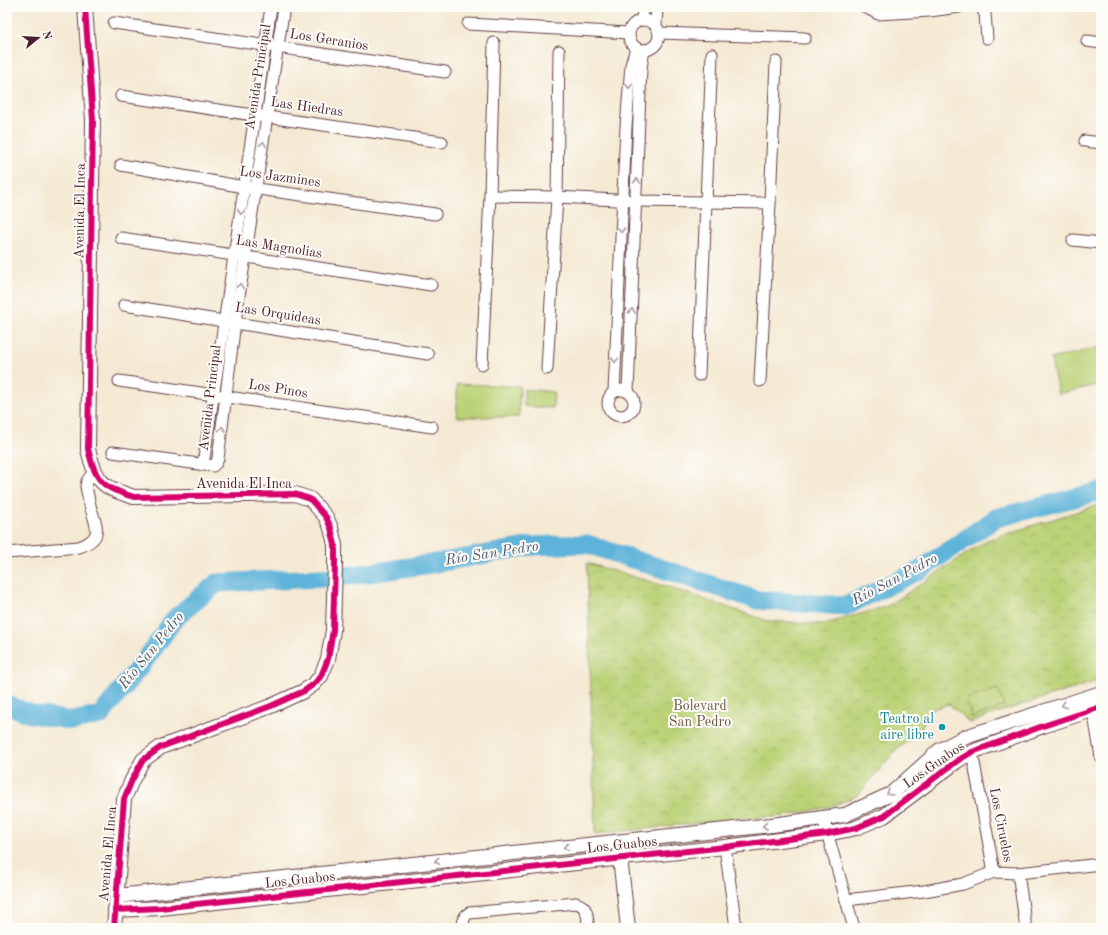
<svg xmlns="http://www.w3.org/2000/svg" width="1108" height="935" viewBox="0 0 1108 935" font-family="'Old Standard TT',serif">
<defs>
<pattern id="park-crowns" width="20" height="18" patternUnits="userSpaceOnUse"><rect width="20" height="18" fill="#bbd277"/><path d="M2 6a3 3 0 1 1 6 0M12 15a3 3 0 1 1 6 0" fill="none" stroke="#a2b467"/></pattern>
</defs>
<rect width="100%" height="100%" fill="#fdfcf7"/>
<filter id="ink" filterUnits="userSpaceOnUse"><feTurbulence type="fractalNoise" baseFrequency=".025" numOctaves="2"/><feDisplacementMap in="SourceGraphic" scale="8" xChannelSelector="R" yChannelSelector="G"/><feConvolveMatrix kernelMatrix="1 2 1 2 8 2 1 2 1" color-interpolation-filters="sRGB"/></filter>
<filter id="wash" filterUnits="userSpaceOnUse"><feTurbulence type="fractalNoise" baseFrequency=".012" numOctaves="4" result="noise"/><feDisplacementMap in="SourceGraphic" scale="16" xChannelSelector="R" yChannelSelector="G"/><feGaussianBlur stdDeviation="0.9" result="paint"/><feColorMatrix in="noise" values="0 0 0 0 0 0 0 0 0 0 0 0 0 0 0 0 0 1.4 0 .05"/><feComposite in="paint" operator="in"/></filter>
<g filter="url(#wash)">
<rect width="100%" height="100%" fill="#f4e9d3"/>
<path fill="url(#park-crowns)" stroke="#827851" d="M1101 504V680L996 713 970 723 949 704 927 711 921 732 897 749 857 796 826 808 784 816 729 820 595 834 587 563 665 586 768 621 824 624 888 606 987 540Z"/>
<g fill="#bbd277" stroke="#827851">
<path d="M1101 347V384L1058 394 1051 359Z"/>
<path d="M457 384 520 386 519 417H457Z"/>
<path d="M524 389 554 392 553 408 524 406Z"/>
<path d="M998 689 1004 706 972 718 966 699Z"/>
</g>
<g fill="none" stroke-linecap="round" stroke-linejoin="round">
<path stroke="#5db3d9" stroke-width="19" d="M7 705 31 714 73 721 101 715 149 655 175 618 217 583 341 577 437 563 531 546 587 544 757 600 846 606 920 570 996 518 1101 491"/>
</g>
</g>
<g filter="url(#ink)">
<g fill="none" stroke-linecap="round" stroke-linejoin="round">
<defs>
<g id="minor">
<path d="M865 7 878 14 930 11 959 7"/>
<path d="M981 7 985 14 987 38"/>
<circle cx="644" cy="35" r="15"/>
<path d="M642 20 643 7"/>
<path d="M114 23 445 72"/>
<path d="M468 24 629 33"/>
<path d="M656 25 657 7"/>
<path d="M659 33 805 38"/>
<path d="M1087 41 1101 43"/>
<path d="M121 96 442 142"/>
<path d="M1085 141 1101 143"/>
<path d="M121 165 244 187 435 214"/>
<path d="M490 196 557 197 636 201 770 203"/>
<path d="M121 238 431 285"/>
<path d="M1073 240 1101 243"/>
<path d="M124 305 428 354"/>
<path d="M482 365 490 196 494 43"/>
<path d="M547 369 557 197 559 51"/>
<path d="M699 375 712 54"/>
<path d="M119 381 432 427"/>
<path d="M760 381 770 203 776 62"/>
<circle cx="621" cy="403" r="13"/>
<path d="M614 392 626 127 631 65 636 48"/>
<path d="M628 392 641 68 644 50"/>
<path d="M113 452 213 466 216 463 218 459 235 322 284 7"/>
<path d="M203 465 271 7"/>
<path d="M7 553 79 547C102 539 98 529 91 509 89 502 88 495 86 487L87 481 95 470"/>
<path d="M1093 709 1101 757"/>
<path d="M972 752 994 872 1018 873 1026 928"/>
<path d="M823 818 854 928"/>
<path d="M725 847 736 928"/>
<path d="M1018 873 1101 864"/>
<path d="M846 900 924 891 963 884 994 872"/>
<path d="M464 928C463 921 463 917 469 913L576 903C588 906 588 917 588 928"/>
</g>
<g id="tertiary">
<path d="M85 7 93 120 88 449C96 482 101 487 134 497L295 494 310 499 326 517 331 528 335 545V564L333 630 328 659 321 676 314 684 304 691 271 706 161 747 143 760 132 780 124 799 114 928"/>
<path d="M619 849 628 928"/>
<path d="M117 896 772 825 845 815 891 794 940 750 965 737 1101 693"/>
<path d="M115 910 160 908 725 847 827 834 856 828 884 816 957 761 972 752 1043 726 1101 707"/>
</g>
</defs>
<use href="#minor" stroke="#643d44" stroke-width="13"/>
<use href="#tertiary" stroke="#643d44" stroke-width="16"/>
<use href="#minor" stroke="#fff" stroke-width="11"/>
<use href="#tertiary" stroke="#fff" stroke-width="14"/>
<defs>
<g id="cycleway">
<path d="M85 7 93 120 88 449C96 482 101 487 134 497L295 494 310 499 326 517 331 528 335 545V564L333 630 328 659 321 676 314 684 304 691 271 706 161 747 143 760 132 780 124 799 114 928"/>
<path d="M115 910 160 908 725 847 827 834 856 828 884 816 957 761 972 752 1043 726 1101 707"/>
</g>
</defs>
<use href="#cycleway" stroke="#fdfcf7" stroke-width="8"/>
<use href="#cycleway" stroke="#d6006c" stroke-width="6"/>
</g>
<defs><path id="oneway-chevron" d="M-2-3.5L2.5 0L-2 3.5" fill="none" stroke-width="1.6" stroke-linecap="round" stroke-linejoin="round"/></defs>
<g stroke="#ae9aa0">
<use href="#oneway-chevron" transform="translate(629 86) rotate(94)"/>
<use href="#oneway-chevron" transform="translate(263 144) rotate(-81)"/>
<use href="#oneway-chevron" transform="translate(637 181) rotate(-88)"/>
<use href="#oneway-chevron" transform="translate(241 212) rotate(98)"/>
<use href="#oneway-chevron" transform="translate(621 230) rotate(92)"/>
<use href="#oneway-chevron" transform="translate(240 286) rotate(-81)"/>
<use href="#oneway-chevron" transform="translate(632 311) rotate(-87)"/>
<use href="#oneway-chevron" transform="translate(615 360) rotate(93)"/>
<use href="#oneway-chevron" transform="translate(222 429) rotate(-84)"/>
<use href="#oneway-chevron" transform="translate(1064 705) rotate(162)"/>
<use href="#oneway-chevron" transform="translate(889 793) rotate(148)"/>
<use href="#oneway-chevron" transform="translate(765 826) rotate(174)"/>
<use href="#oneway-chevron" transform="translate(566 847) rotate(174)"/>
<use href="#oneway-chevron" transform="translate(437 861) rotate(174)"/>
</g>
</g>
<circle fill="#0f9aa8" stroke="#fdfcf7" stroke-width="1.5" cx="942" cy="727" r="4"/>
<g text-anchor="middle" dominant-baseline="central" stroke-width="4" stroke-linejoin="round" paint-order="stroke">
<g font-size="14" fill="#4a1f2b" stroke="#fdfcf7">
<text transform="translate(329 40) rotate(9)">Los Geranios</text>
<text transform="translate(258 77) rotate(-81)">Avenida Principal</text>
<text transform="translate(307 107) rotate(8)">Las Hiedras</text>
<text transform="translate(280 177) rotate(8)">Los Jazmines</text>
<text transform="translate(80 211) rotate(-89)">Avenida El Inca</text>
<text transform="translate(279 247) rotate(9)">Las Magnolias</text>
<text transform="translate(278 314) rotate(9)">Las Orquideas</text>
<text transform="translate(278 389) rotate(9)">Los Pinos</text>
<text transform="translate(210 398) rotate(-83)">Avenida Principal</text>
<text x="244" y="484">Avenida El Inca</text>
<text transform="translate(934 765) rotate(-35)">Los Guabos</text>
<text transform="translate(1001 825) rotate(79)">Los Ciruelos</text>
<text transform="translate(622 845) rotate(-6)">Los Guabos</text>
<text transform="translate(108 854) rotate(-85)">Avenida El Inca</text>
<text transform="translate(300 880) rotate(-6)">Los Guabos</text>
</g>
<g font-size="14" fill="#6c5542" stroke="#fdfcf7">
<text x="700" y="706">Bolevard<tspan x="700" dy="16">San Pedro</tspan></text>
</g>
<g font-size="14" fill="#0d838f" stroke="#fdfcf7" text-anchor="end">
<text x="934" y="719">Teatro al<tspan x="934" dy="16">aire libre</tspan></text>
</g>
<g font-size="15" font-style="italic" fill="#525a71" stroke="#fdfcf7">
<text transform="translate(492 554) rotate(-9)">Río San Pedro</text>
<text transform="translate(895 580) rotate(-28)">Río San Pedro</text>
<text transform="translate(152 651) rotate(-51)">Río San Pedro</text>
</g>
</g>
<rect width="1108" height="935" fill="none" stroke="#fdfcf7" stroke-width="24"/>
<g transform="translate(38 38) rotate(72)" stroke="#fdfcf7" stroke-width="3" paint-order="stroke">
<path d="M0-3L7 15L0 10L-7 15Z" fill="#4a1f2b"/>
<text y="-6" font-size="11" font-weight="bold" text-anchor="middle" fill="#4a1f2b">N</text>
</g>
</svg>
